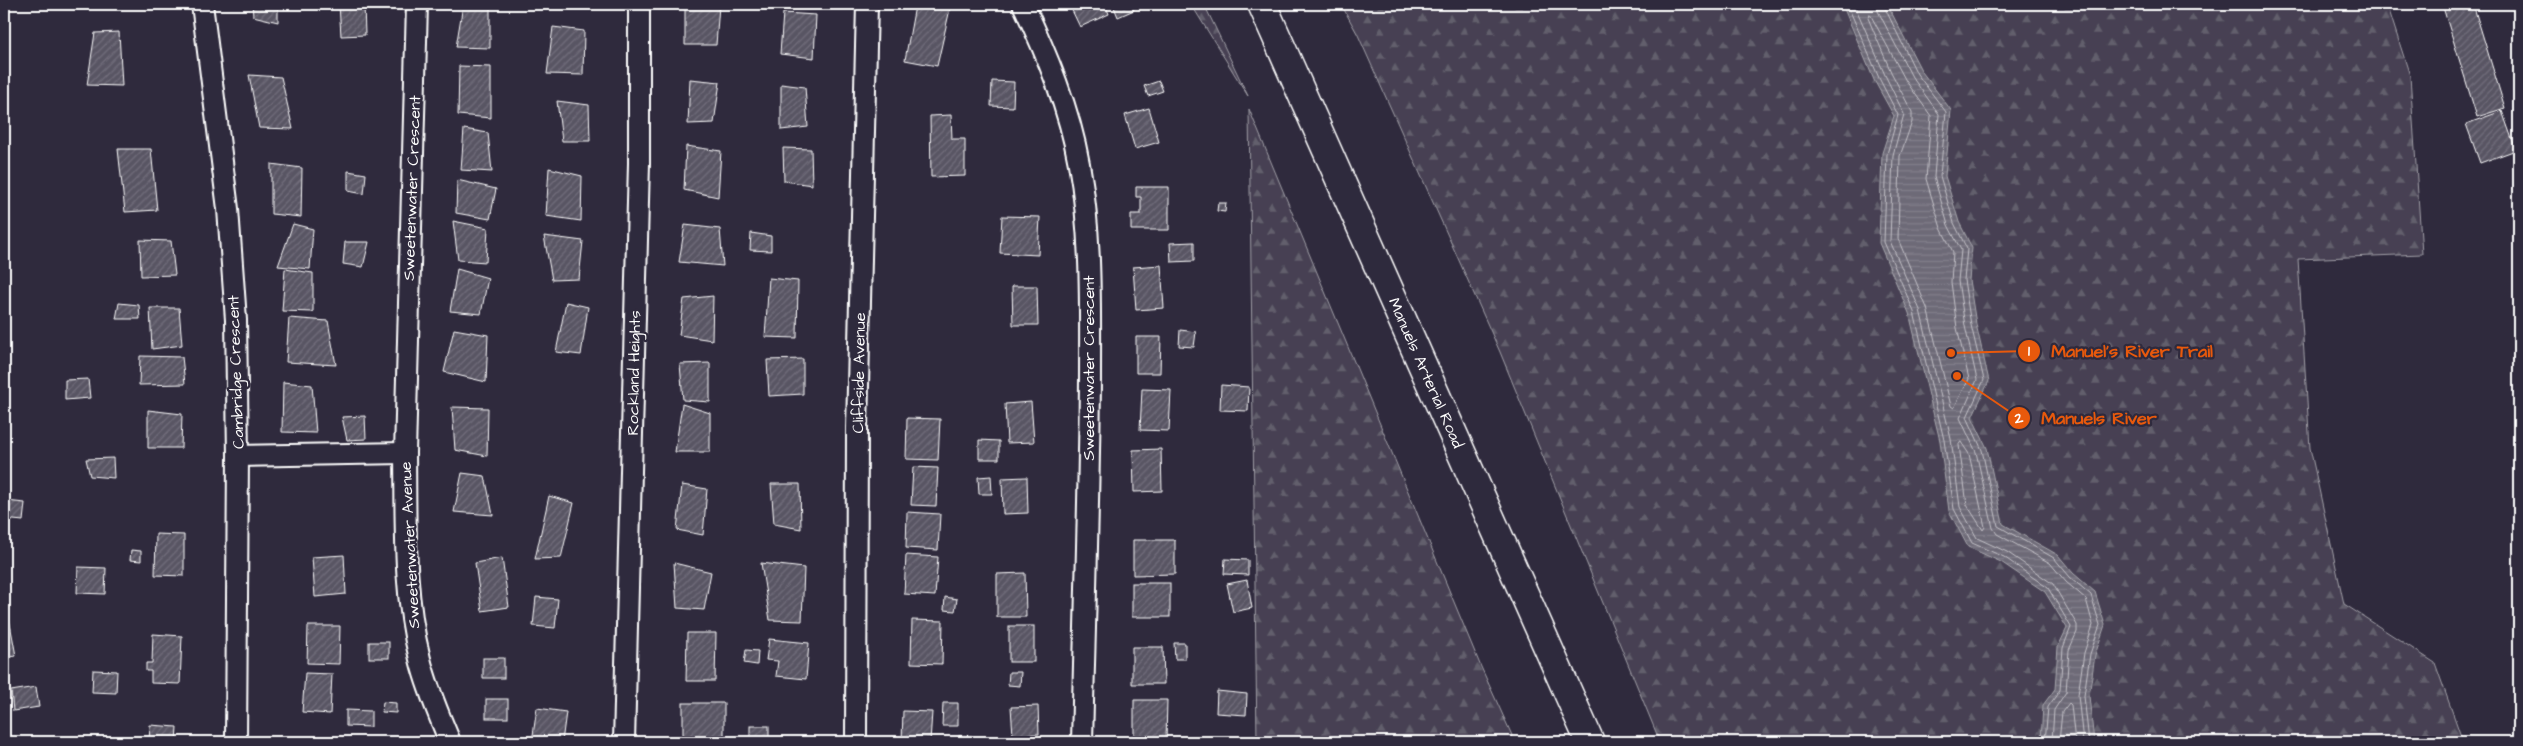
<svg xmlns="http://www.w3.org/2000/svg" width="2523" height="746" viewBox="0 0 2523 746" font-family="'Architects Daughter',sans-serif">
<defs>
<pattern id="forest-firs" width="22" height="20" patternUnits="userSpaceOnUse" patternTransform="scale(1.25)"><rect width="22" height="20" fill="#464152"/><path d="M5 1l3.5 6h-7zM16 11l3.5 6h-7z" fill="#625e6c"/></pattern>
<pattern id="water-rules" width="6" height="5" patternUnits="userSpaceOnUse" patternTransform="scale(1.25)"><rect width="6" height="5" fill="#6d6a77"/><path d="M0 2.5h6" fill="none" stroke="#83808b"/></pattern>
<pattern id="building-hatch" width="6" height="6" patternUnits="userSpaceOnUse" patternTransform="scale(1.25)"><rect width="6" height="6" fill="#595564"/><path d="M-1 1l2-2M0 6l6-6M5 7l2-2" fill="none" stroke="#726e7b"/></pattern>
</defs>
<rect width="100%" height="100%" fill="#2f2a3d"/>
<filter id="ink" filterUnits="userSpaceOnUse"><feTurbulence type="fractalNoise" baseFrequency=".02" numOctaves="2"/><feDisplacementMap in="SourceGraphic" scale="10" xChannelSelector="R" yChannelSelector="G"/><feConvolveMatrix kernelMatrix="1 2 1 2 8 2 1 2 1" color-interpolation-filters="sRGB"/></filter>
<g filter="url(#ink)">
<g fill="url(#forest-firs)" stroke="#a2a0a8">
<path d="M1191 4H1204L1248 96Z"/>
<path d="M1341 4H2387L2410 76 2422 254 2298 259 2310 448 2344 604 2435 663 2463 742H1660L1500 352 1358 35Z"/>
<path d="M1249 109 1481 667 1515 742H1257Z"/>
</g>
<path fill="url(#water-rules)" stroke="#a7a6ad" d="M1842 4H1887L1922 72 1951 110 1945 176 1959 222 1972 248 1969 280 1976 324 1989 381 1972 417 1987 448 2003 524 2058 555 2073 573 2095 592 2105 625 2095 655 2089 696 2094 742H2041L2043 705 2055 689 2058 647 2067 628 2045 592 2001 562 1968 547 1949 511 1940 441 1909 313 1879 243 1882 153 1894 116 1874 80Z"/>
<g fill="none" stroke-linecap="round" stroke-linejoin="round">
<g stroke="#c5c3c9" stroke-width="1">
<path d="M1847 4 1879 78 1898 115 1887 154 1884 242 1914 312 1944 440 1954 509 1972 543 2004 557 2048 588 2071 627 2063 648 2060 690 2048 707 2045 742"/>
<path d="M1854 4 1885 75 1904 114 1893 155 1890 241 1920 310 1951 439 1960 507 1977 538 2007 552 2053 584 2077 625V632L2069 650 2066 692 2054 710 2052 742"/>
<path d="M1877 4 1878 11 1912 77 1939 114 1934 177 1948 225 1961 250 1958 281 1965 326 1977 380 1960 418 1976 452 1993 528 1997 534 2050 563 2066 582 2086 599 2093 625 2084 653 2078 695 2083 742"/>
<path d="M1883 4 1917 74 1946 112 1940 176 1954 223 1967 249 1964 280 1971 325 1984 380 1967 417 1982 450 1998 526 2054 558 2070 577 2091 595 2100 625 2090 654 2084 696 2089 742"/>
<path d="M1870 14 1906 81 1931 116 1926 179 1941 228 1953 252 1951 282 1957 328 1969 379 1954 408 1951 406 1927 308 1898 239 1900 156 1912 122V112L1891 72 1868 18Z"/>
<path d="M1961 442 1969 454 1985 527 1983 530 1967 505 1959 445Z"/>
<path d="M2059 742 2062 712 2069 703 2071 705 2075 742"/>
</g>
</g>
<g fill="url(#building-hatch)" stroke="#fff">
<path d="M252 4H278V22L253 16Z"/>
<path d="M339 4H364L365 35 341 36Z"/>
<path d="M685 4 719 5 716 45H685Z"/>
<path d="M1069 4H1105L1109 14 1080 27Z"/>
<path d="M1122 4H1131L1134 10 1118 17 1114 7Z"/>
<path d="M2442 4H2473L2505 108 2477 117Z"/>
<path d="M463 5 490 8V48L456 47Z"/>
<path d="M915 6 950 9 937 66 905 60Z"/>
<path d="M783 13 816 15 814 58 780 54Z"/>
<path d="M553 27 584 31 583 75 547 74Z"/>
<path d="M119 32 122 86 87 85 95 33Z"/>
<path d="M459 66 491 67V118L458 115Z"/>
<path d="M249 75 281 77 293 129 259 128Z"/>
<path d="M690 79 720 82 714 123 688 124Z"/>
<path d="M992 81 1014 82 1013 107 991 106Z"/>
<path d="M1159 81 1163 91 1148 96 1144 86Z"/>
<path d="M781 84 805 87 808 127 781 130Z"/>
<path d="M557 101 589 105 590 141H562Z"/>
<path d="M1149 108 1159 142 1135 149 1125 115Z"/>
<path d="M2502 111 2516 150 2480 163 2466 124Z"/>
<path d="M951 115 952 139H965V176L931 177 930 116Z"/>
<path d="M464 129 488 133 492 172 461 170Z"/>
<path d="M4 145H10L8 170H4Z"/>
<path d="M686 146 721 151 718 197 684 190Z"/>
<path d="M783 148 811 149 812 185 784 181Z"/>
<path d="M118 149H151L157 210 125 212Z"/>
<path d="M271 164 302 168 301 217 271 214Z"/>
<path d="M549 168 582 176 581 221 546 216Z"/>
<path d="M348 171 366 174 364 194 348 191Z"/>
<path d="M457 180 496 189 490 219 456 213Z"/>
<path d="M1136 187H1169V230H1131V214H1141V197H1136Z"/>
<path d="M1218 203H1226L1225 212 1217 211Z"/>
<path d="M1002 216 1040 217 1038 255 1000 253Z"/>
<path d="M453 221 488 228 486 262 458 260Z"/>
<path d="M293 224 313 229 310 269 278 266Z"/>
<path d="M685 225 720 229 723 266 679 262Z"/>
<path d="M751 233 771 236V251L750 250Z"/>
<path d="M544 236 583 241 579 279 552 280Z"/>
<path d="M140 240 171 241 175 275 141 276Z"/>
<path d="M345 242H369L363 267 343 264Z"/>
<path d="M1194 242V261L1171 262 1170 243Z"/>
<path d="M1161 265 1164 308 1136 310 1133 267Z"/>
<path d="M285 269 313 273V312L282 311Z"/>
<path d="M457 269 488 278 481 314 450 311Z"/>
<path d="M769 278 798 281 797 338 765 337Z"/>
<path d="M1012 286H1037L1038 325H1013Z"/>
<path d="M713 296 712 340 679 335 684 299Z"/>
<path d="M566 302 588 307 581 355 556 352Z"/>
<path d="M119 303 139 305 140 319H116Z"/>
<path d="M150 308H179L182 345 152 349Z"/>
<path d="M289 318 328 321 336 365 286 362Z"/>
<path d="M454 329 488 335 486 382 444 372Z"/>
<path d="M1180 330 1196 332 1194 347 1179 346Z"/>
<path d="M1136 337H1161L1160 373H1136Z"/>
<path d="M140 356 182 357 185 384 139 385Z"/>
<path d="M803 359V394L769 396 767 360Z"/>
<path d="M710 363V402L683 400 680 364Z"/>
<path d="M88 379 90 398 65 400V380Z"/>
<path d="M283 382 312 385 316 433 282 432Z"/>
<path d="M1221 385 1249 387 1248 411 1220 410Z"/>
<path d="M1142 389 1171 390 1169 431 1140 430Z"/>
<path d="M1031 402 1034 442 1007 443 1005 404Z"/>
<path d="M682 404 710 413V452H675Z"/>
<path d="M452 407 488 408 487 456 455 450Z"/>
<path d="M148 410 182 414 181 448H148Z"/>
<path d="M365 416 366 439 347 440 342 417Z"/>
<path d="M907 418 940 419 938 460 906 459Z"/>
<path d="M979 440 999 441V459H979Z"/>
<path d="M1161 449 1162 491 1134 492 1133 450Z"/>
<path d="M113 458 114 478 90 476 86 459Z"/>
<path d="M913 467 938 468 936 506 911 505Z"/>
<path d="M462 473 485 476 493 515 454 512Z"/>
<path d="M991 476 992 494H979L978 477Z"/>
<path d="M1027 477 1028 513 1003 514 1002 478Z"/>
<path d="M771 484H800L801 529 774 524Z"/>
<path d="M682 485 707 489 703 535 677 530Z"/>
<path d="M549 496 574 503 561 558 535 559Z"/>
<path d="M6 501 25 503 23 521 4 519Z"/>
<path d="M907 512 940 514 938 550 906 548Z"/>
<path d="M156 534 184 535V576L155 575Z"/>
<path d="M1133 540H1175V574L1133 575Z"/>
<path d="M131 550 141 551V561L130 560Z"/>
<path d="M344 555 346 594 315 597 312 557Z"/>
<path d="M906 555 938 557 935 596 904 594Z"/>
<path d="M502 558 509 607 482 611 475 563Z"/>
<path d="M1225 559 1248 560V575L1224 574Z"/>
<path d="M674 563 711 572 704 610 677 608Z"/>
<path d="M761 563 804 568 802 621 770 620Z"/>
<path d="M78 567 106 568 105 594 77 593Z"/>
<path d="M1025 573 1026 617H997V574Z"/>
<path d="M1247 580 1252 608 1233 612 1227 584Z"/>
<rect x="1132" y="583" width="38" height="34"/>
<path d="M536 597 558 599 555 628 533 626Z"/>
<path d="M945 597 957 599 955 611 944 610Z"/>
<path d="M4 613H8L16 656 4 658Z"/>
<path d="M912 620 943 621 942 664 911 663Z"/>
<path d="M308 626H340L339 664 307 663Z"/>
<rect x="1009" y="626" width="25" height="36"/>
<path d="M687 633H716L715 681H686Z"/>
<path d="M153 634 182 636 180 684 151 683V671H146V663H152Z"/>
<path d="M769 639 809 643 806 679 776 676 778 661 766 660Z"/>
<rect x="369" y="642" width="20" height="16"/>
<path d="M1174 643H1185V659H1175Z"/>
<path d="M1132 647H1163L1164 684H1132Z"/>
<path d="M746 650 758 651 757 665 744 663Z"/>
<rect x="483" y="658" width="21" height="20"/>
<path d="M93 670 117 671 116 693 92 692Z"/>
<path d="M1009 672H1021L1020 686 1008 685Z"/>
<path d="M305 673 332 674 330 714 302 712Z"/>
<path d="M36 687 39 707 13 711 11 691Z"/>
<path d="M1217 691 1247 694 1246 715 1216 713Z"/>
<rect x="486" y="699" width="22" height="19"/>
<path d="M1134 700H1167L1166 740 1134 739Z"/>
<path d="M383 702 396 703V713L382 712Z"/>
<rect x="683" y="703" width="41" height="39"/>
<path d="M943 703H958V726H942Z"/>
<path d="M1038 706 1039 734 1013 735 1011 707Z"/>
<path d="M537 708 566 712 562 742H532Z"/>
<path d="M346 710 371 711V727L346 726Z"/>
<path d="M903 711 932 712 930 742H902Z"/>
<path d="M150 725 177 727 176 742H149Z"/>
<rect x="750" y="726" width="19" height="16"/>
<rect x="959" y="736" width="12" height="6"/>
</g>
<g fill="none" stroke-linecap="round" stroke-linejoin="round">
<defs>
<g id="minor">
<path d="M202 4 228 209 236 320 238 456 236 742"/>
<path d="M417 4 405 453C406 521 403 593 420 659 427 688 439 715 450 742"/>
<path d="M1023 4C1047 55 1069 108 1079 164 1092 235 1090 307 1090 379 1089 500 1085 621 1082 742"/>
<path d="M238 456 405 453"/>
<path d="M624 742 639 163V4"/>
<path d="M856 742 857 429 867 4"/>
</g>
<path id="secondary" d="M1262 4 1590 742"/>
</defs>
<use href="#minor" stroke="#fff" stroke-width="24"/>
<use href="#secondary" stroke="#fff" stroke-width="31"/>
<use href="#minor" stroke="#2f2a3d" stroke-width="20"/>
<use href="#secondary" stroke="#2f2a3d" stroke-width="28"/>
</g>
</g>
<g text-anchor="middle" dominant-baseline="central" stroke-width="4.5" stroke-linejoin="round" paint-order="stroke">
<g font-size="16" fill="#fff" stroke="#2f2a3d">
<text transform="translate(412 188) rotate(-88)">Sweetenwater Crescent</text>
<text transform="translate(1089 368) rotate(-90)">Sweetenwater Crescent</text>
<text transform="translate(236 372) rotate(-92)">Cambridge Crescent</text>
<text transform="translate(634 373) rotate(-89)">Rockland Heights</text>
<text transform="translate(859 373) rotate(-89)">Cliffside Avenue</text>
<text transform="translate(1426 373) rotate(66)">Manuels Arterial Road</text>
<text transform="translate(410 545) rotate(-93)">Sweetenwater Avenue</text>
</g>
</g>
<path fill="none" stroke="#e8590c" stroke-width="2" d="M1951 353L2029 351M1957 376L2019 418"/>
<g fill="#e8590c" stroke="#2f2a3d" stroke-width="2">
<circle cx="1951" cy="353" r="5"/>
<circle cx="1957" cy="376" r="5"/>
<circle cx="2029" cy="351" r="12"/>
<circle cx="2019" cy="418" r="12"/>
</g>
<g font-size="15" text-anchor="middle" font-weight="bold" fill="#fff">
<text x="2029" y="356">1</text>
<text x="2019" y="423">2</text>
</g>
<g font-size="18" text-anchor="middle" font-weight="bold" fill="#e8590c" stroke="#2f2a3d" stroke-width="4.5" stroke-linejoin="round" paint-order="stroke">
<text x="2132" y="357">Manuel's River Trail</text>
<text x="2099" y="424">Manuels River</text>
</g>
<rect width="2523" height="746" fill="none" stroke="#2f2a3d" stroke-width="20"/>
<rect x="10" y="10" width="2503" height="726" fill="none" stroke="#fff" stroke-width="2" filter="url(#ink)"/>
</svg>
